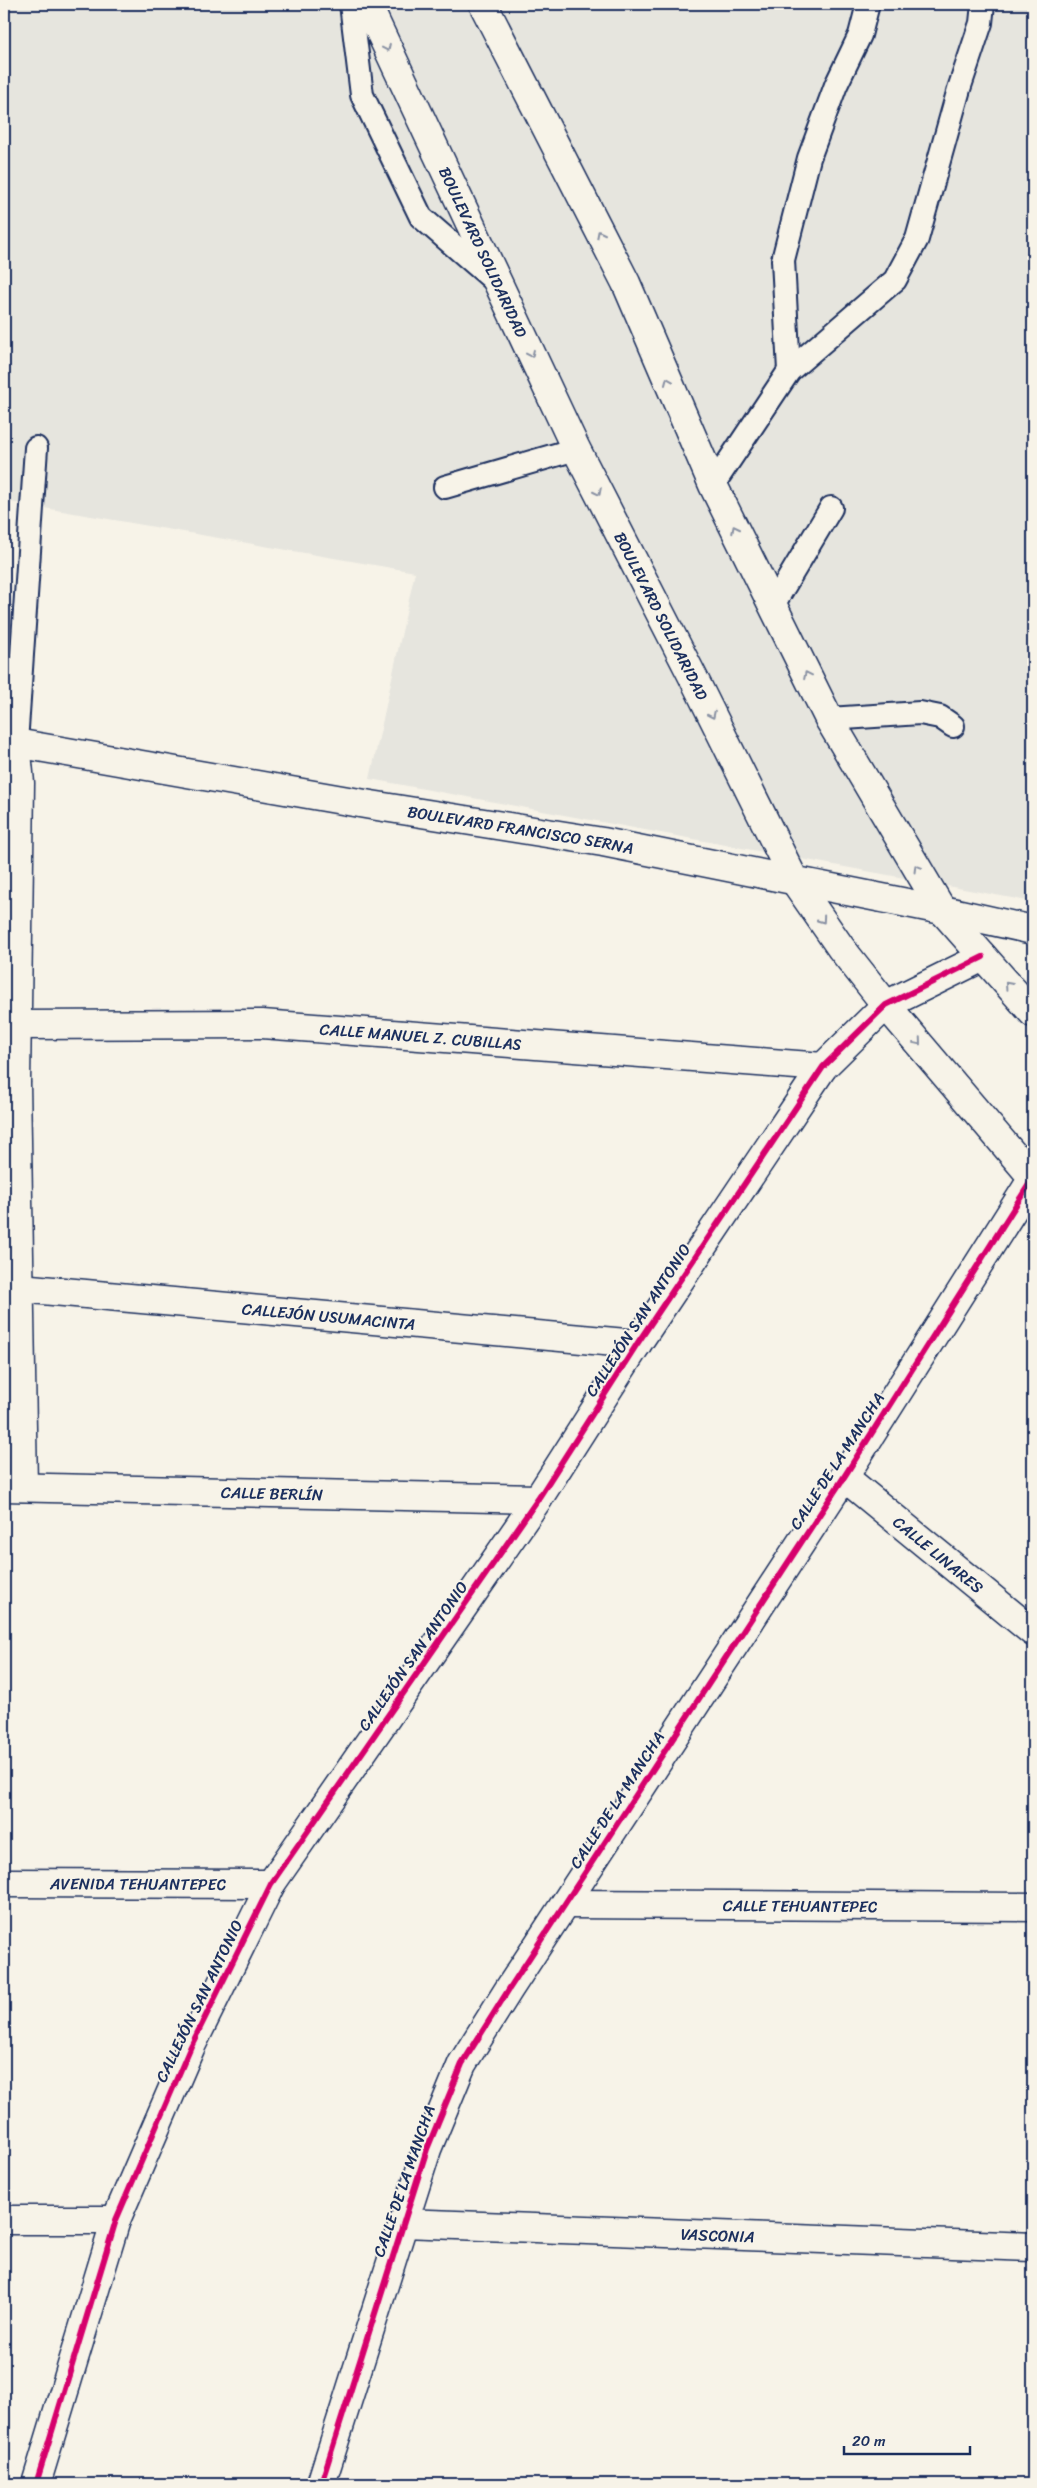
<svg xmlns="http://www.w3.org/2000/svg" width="1037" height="2488" viewBox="0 0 1037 2488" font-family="Sriracha,sans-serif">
<rect width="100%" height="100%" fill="#f7f3e8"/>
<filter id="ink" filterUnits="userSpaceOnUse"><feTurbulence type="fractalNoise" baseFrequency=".02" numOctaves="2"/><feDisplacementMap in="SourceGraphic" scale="10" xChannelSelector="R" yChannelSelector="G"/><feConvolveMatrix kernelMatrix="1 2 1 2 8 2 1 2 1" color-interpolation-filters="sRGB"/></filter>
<g filter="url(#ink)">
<path fill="#e6e5de" d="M4 4H1033V902L370 779 415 572 4 501Z"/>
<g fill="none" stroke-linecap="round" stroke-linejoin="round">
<defs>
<g id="lane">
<path d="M351 4 362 95 421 217 496 282"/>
<path d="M789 371 783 260 809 158 836 85 860 35 868 4"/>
<path d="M713 485 789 371 895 280 917 239 959 89 981 23 983 4"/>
<path d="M445 487 576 449"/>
<path d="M773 605 831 508"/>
<path d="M829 719 920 713 940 717 953 726"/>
<path d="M16 743 36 448"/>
</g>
<g id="street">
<path d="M16 743 20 783 16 1083 23 1487"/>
<path d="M942 910 1033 930"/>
<path id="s1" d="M17 1025 262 1024 823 1067"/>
<path id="s2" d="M20 1288 637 1344"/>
<path id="s3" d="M844 1477 1033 1632"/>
<path id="s4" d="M4 1487 538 1499"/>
<path id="s5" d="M4 1883 271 1884"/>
<path id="s6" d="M565 1904 1033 1907"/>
<path d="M4 2220H116"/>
<path id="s7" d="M403 2223 1033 2247"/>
<path d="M36 2484 116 2220 191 2046 271 1884 538 1499 637 1344 823 1067 886 1005 983 957"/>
<path d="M321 2484 427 2149 462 2064 509 1989 844 1477 1033 1178"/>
</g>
<g id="secondary">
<path id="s8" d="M4 741 371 805 603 842 942 910"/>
</g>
<g id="primary">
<path id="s9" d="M367 4 576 449 693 677 794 880 841 948 886 1005 1033 1178"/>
<path d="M483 4 626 283 713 485 829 719 942 910 1033 1013"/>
</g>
</defs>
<use href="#lane" stroke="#1b2f5e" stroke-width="26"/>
<use href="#street" stroke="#1b2f5e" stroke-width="31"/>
<use href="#secondary" stroke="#1b2f5e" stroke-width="31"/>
<use href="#primary" stroke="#1b2f5e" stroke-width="31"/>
<use href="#lane" stroke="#f7f3e8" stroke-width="22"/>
<use href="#street" stroke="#f7f3e8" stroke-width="28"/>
<use href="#secondary" stroke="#f7f3e8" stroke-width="28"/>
<use href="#primary" stroke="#f7f3e8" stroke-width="28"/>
<defs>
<g id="cycleway">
<path d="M36 2484 116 2220 191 2046 271 1884 538 1499 637 1344 823 1067 886 1005 983 957"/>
<path d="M321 2484 427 2149 462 2064 509 1989 844 1477 1033 1178"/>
</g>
</defs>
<use href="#cycleway" stroke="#f7f3e8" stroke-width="9"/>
<use href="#cycleway" stroke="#d6006c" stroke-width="6"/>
</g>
<defs><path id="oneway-chevron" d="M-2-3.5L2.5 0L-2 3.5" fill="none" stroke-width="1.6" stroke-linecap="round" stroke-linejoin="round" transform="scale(1.25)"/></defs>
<g stroke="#8991a3">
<use href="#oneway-chevron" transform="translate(387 48) rotate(65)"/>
<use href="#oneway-chevron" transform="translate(600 234) rotate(-117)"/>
<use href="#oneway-chevron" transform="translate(531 354) rotate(65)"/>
<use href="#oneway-chevron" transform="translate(668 381) rotate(-113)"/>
<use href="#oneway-chevron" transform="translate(598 492) rotate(63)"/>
<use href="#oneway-chevron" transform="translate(735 529) rotate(-117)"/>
<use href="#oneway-chevron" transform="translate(807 675) rotate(-116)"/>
<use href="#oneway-chevron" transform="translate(712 715) rotate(64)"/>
<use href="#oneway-chevron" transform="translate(917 868) rotate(-121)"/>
<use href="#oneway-chevron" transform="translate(822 920) rotate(55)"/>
<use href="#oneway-chevron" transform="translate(1008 985) rotate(-132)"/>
<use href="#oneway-chevron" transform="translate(918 1042) rotate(50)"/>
</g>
</g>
<g text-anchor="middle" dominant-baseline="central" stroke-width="4" stroke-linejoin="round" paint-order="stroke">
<g font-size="16" fill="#1b2f5e" stroke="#f7f3e8">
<text stroke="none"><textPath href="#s9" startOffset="274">BOULEVARD SOLIDARIDAD</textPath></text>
<text stroke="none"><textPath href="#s9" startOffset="679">BOULEVARD SOLIDARIDAD</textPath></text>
<text stroke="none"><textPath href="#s8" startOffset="524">BOULEVARD FRANCISCO SERNA</textPath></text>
<text stroke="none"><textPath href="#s1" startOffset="404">CALLE MANUEL Z. CUBILLAS</textPath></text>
<text stroke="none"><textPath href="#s2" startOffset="310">CALLEJÓN USUMACINTA</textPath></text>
<text transform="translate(638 1320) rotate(-57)">CALLEJÓN SAN ANTONIO</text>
<text transform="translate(837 1461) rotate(-57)">CALLE DE LA MANCHA</text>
<text stroke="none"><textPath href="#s4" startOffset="268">CALLE BERLÍN</textPath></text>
<text stroke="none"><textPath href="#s3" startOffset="122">CALLE LINARES</textPath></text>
<text transform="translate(413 1656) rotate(-55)">CALLEJÓN SAN ANTONIO</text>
<text transform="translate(617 1800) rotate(-57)">CALLE DE LA MANCHA</text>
<text stroke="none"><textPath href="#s5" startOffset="134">AVENIDA TEHUANTEPEC</textPath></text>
<text stroke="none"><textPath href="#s6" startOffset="235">CALLE TEHUANTEPEC</textPath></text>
<text transform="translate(199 2001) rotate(-64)">CALLEJÓN SAN ANTONIO</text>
<text transform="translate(404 2181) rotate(-71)">CALLE DE LA MANCHA</text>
<text stroke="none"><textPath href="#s7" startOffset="315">VASCONIA</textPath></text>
</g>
</g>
<rect width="1037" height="2488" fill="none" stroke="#f7f3e8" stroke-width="20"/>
<rect x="10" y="10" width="1017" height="2468" fill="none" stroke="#1b2f5e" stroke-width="2" filter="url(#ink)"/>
<path d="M844 2446v8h126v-8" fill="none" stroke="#1b2f5e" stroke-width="2.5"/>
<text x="852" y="2446" font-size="15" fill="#1b2f5e" stroke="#f7f3e8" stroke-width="4" paint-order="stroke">20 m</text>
</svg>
